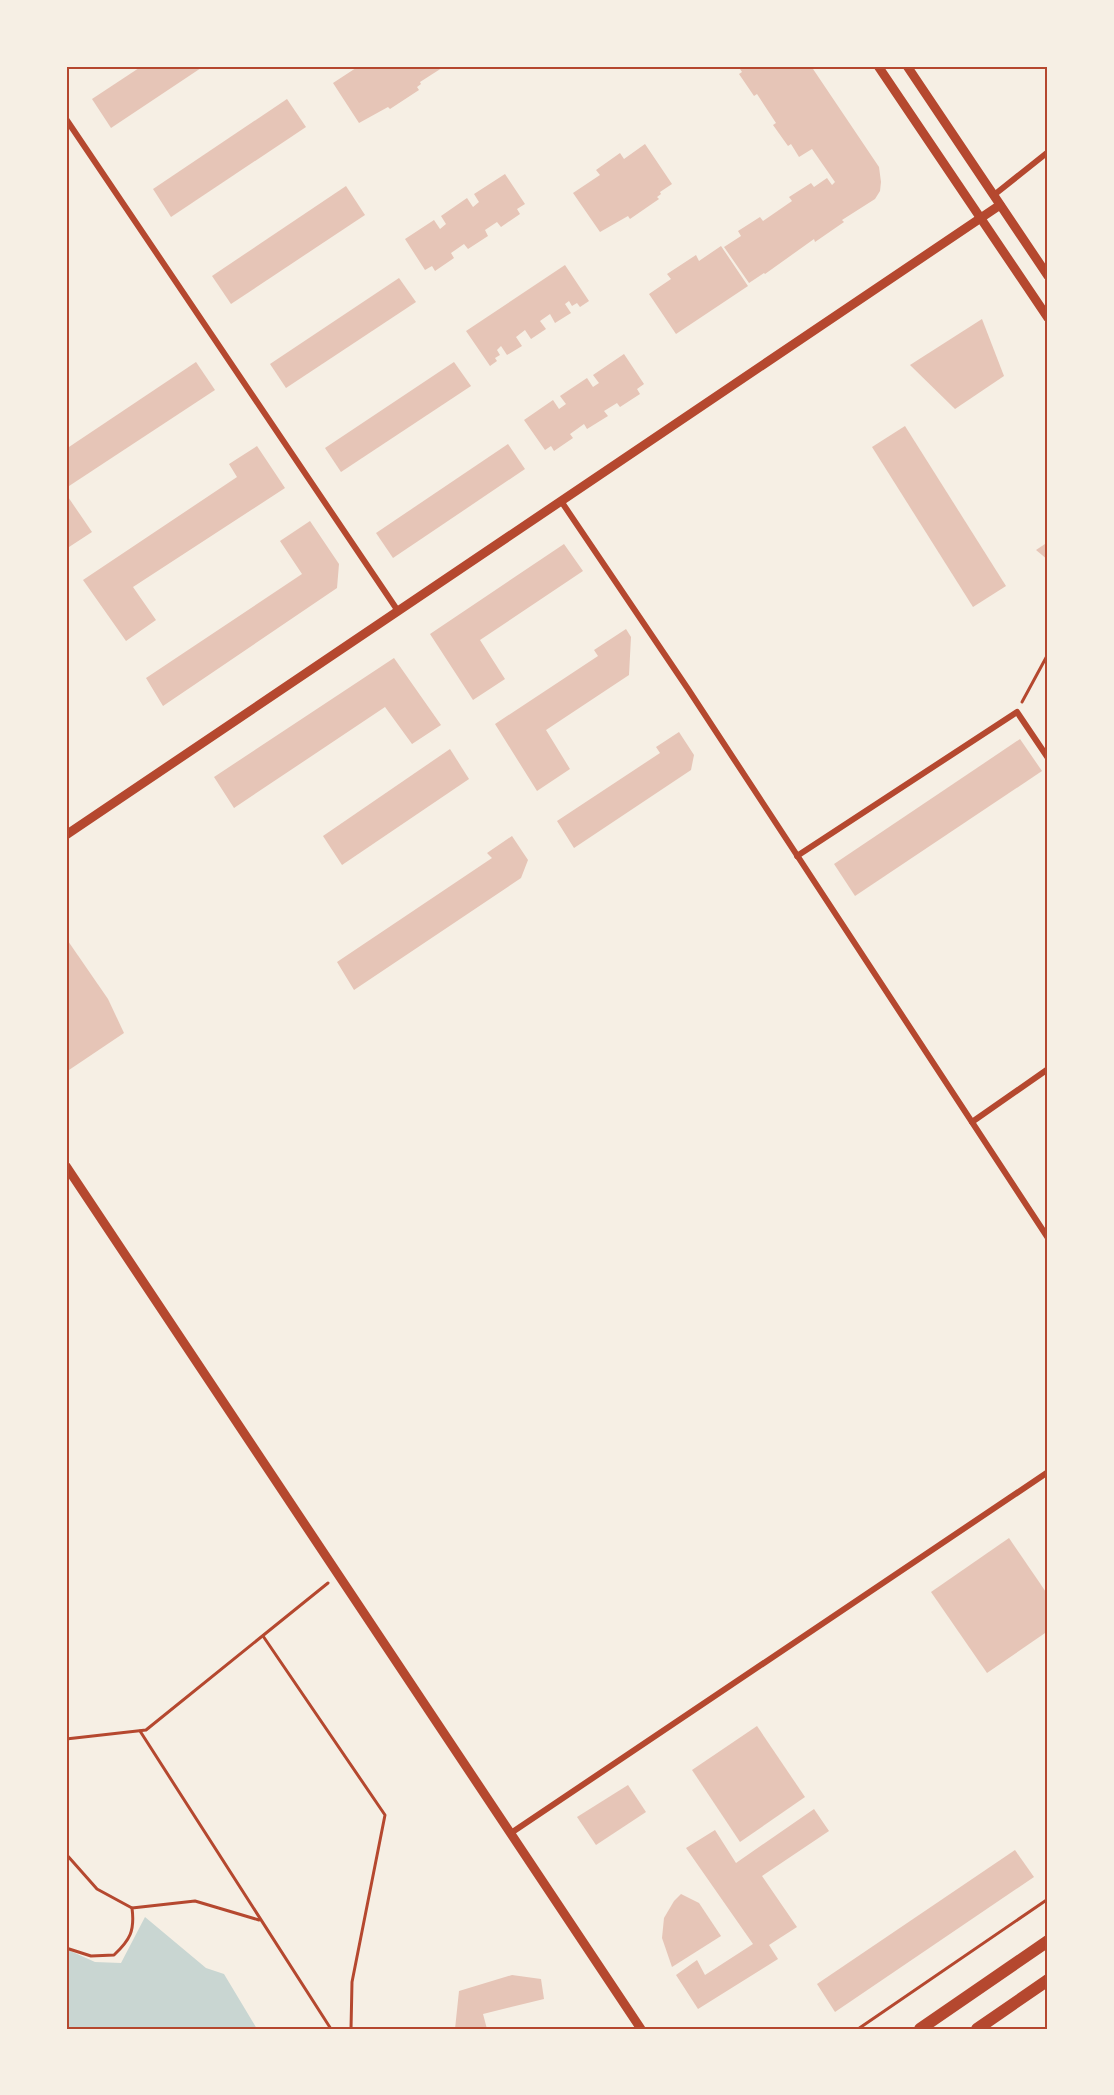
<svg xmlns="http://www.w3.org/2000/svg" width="1114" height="2095" viewBox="0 0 1114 2095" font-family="'Open Sans',sans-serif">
<rect width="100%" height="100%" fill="#f6efe4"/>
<path fill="#c9d6d2" d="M145 1917 206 1968 224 1974 257 2029H66V1949L95 1962 121 1963Z"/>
<g fill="#e6c5b7">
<path d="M142 66H204L111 128 92 99Z"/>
<path d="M359 66H445L420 82 421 84 417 87 419 90 390 109 388 107 359 123 333 83Z"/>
<path d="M738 66H811L879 167 881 182 880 191 875 199 842 220 844 222 815 242 814 239 765 274 764 273 749 283 724 247 741 236 738 231 760 217 763 221 792 201 789 197 811 183 814 187 827 178 832 185 835 182 812 149 799 157 791 144 788 146 773 125 776 123 757 94 754 96 739 74 742 72Z"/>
<path d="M287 99 306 127 171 217 153 189Z"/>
<path d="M645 144 672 184 660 192 661 194 657 197 659 199 630 219 628 216 600 232 573 193 600 175 596 170 620 153 624 159Z"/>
<path d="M505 174 525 204 517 209 520 214 501 227 497 222 485 230 488 236 468 249 464 244 451 253 454 258 435 271 432 266 425 270 405 239 434 220 440 229 446 224 441 216 467 198 473 207 479 202 474 194Z"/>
<path d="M346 186 365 215 231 304 212 276Z"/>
<path d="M721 246 748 286 676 334 649 294 671 279 667 274 696 255 699 261Z"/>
<path d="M565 265 589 301 580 307 577 303 572 306 569 301 565 304 571 313 555 323 550 314 540 321 546 329 531 339 525 330 516 337 522 346 507 355 501 346 497 350 500 355 495 358 497 361 490 366 466 331Z"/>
<path d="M399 278 416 302 286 388 270 364Z"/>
<path d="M982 319 1004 376 955 409 910 365Z"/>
<path d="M624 354 644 384 637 389 640 394 620 407 617 403 604 411 608 416 587 429 584 424 570 434 573 438 554 451 551 446 545 450 524 420 553 400 559 409 566 404 560 396 587 378 593 387 599 383 593 375Z"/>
<path d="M196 362 215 390 66 488V449Z"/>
<path d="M454 362 471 386 341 472 325 448Z"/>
<path d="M905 426 1006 586 973 607 872 447Z"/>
<path d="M508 444 525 469 393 558 376 533Z"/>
<path d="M257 446 285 488 133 587 156 620 126 641 83 580 237 477 229 464Z"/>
<path d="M66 494 92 532 66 549Z"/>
<path d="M310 521 339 564 337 588 163 706 146 678 302 574 280 541Z"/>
<path d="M1048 542V560L1036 550Z"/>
<path d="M564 544 583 571 480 640 505 679 473 700 430 634Z"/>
<path d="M626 629 631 637 629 675 546 730 570 769 537 791 495 724 598 656 594 650Z"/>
<path d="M394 658 441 725 412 744 385 707 234 808 214 777Z"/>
<path d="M679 732 694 755 691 770 574 848 557 821 660 753 656 747Z"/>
<path d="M1020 739 1042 771 855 896 834 864Z"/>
<path d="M450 749 469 779 342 865 323 836Z"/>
<path d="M512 836 528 860 521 878 354 990 337 962 492 858 487 853Z"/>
<path d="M68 941 108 999 124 1033 66 1072V943Z"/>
<path d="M1009 1538 1048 1595V1631L987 1673 931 1592Z"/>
<path d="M757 1726 805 1797 740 1842 692 1770Z"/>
<path d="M628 1785 646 1812 596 1845 577 1817Z"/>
<path d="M814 1809 829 1831 762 1876 797 1927 769 1945 778 1959 698 2009 676 1975 697 1960 705 1975 753 1944 686 1848 715 1830 736 1863Z"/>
<path d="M1015 1850 1034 1877 835 2012 817 1984Z"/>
<path d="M681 1894 699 1903 721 1936 672 1967 662 1938 664 1918 674 1901Z"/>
<path d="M512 1975 541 1979 544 1999 483 2014 487 2029H455L459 1991Z"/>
</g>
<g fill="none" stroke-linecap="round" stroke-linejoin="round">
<g stroke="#b5482f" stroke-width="3">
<path d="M1022 702 1048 654"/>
<path d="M263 1636 385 1815 352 1982 351 2029"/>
<path d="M140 1731 331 2029"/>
<path d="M66 1739 146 1730 328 1583"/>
<path d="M66 1854 97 1889 132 1908"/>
<path d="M66 1948 91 1956 114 1955C130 1940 135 1931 132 1908L195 1901 259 1920"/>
<path d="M858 2029 1048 1899"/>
<path d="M1047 2029 1048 2028"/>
</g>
<g stroke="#b5482f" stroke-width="6">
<path d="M66 119 398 611"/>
<path d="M994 195 1048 152"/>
<path d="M561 501 688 689 1048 1238"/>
<path d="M797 856 1017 712 1048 758"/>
<path d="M972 1122 1048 1069"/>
<path d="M511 1833 1048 1472"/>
</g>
<g stroke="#b5482f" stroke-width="9">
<path d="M878 66 1048 318"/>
<path d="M907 66 1048 276"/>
<path d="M66 835 1000 205"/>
<path d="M66 1166 641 2029"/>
</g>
<g stroke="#b5482f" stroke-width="12">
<path d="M920 2029 1048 1941"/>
<path d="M977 2029 1048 1980"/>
</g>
</g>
<rect width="1114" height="2095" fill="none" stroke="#f6efe4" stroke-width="135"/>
<rect x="68" y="68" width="978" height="1960" fill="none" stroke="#b5482f" stroke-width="2"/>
</svg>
